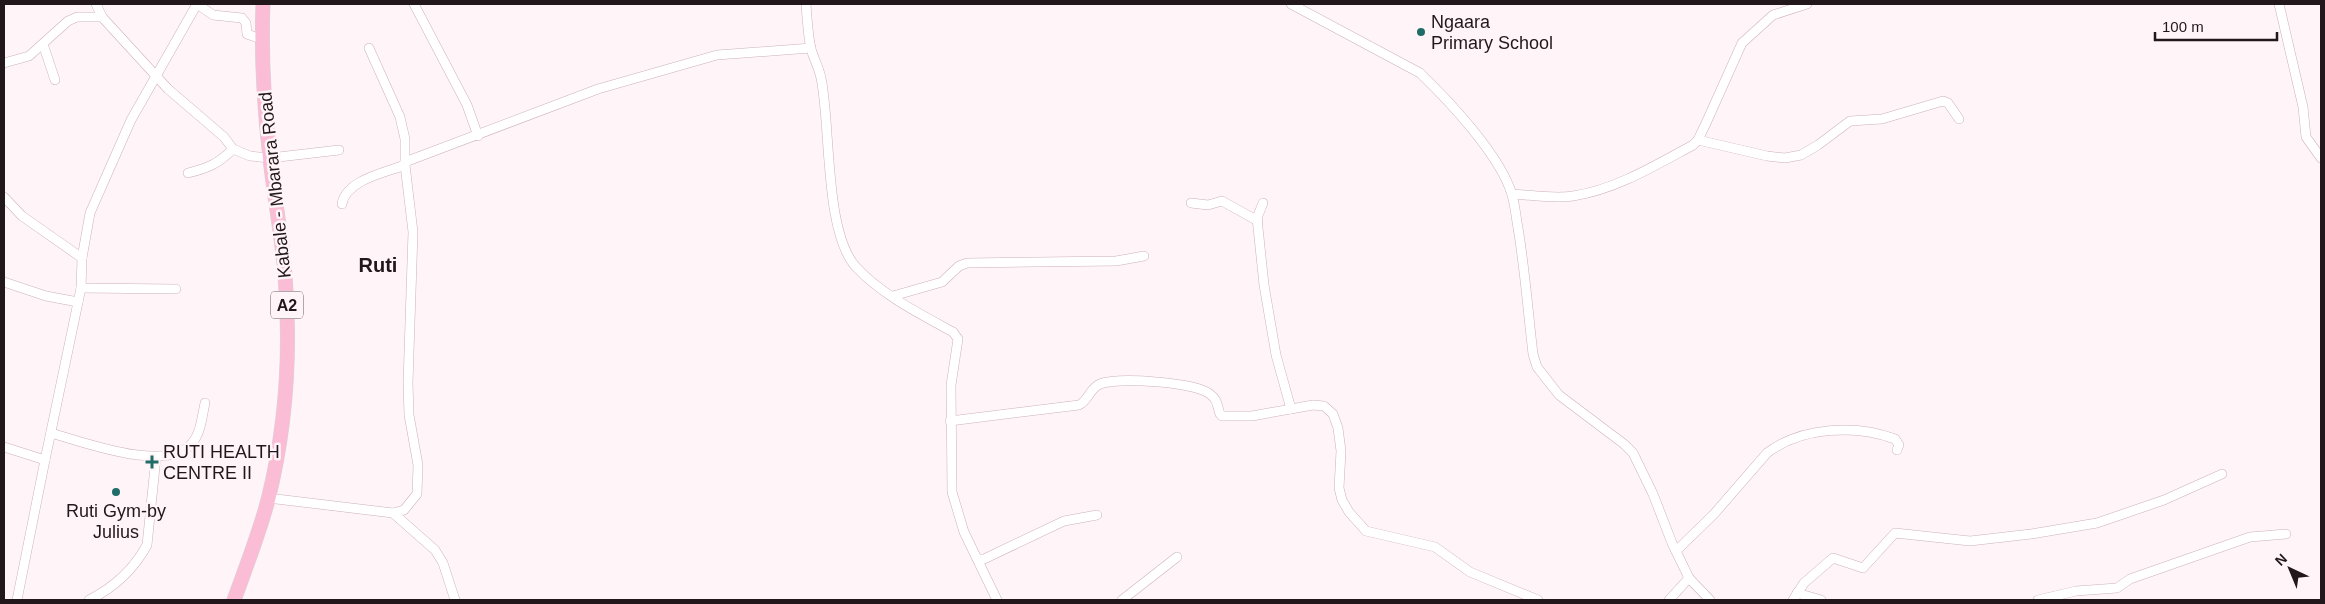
<svg xmlns="http://www.w3.org/2000/svg" width="2325" height="604" viewBox="0 0 2325 604" font-family="Helvetica,sans-serif">
<rect width="100%" height="100%" fill="#fff4f7"/>
<g fill="none" stroke-linecap="round" stroke-linejoin="round">
<defs>
<g id="minor">
<path d="M96 4 102 17 168 89 224 137 233 149 250 156 270 158 339 150"/>
<path d="M197 4 213 15 242 18 246 23 247 34 261 39"/>
<path d="M414 4 467 105 478 136"/>
<path d="M806 4C807 18 808 35 811 49 814 59 819 68 821 78 831 125 824 232 856 267 882 295 920 314 953 332L958 339 951 385 952 492 964 532 997 600"/>
<path d="M1291 4 1420 73C1449 101 1501 156 1512 195 1515 205 1516 217 1518 228 1525 270 1528 312 1533 354L1537 367 1559 395 1624 444 1633 453 1653 494 1672 543 1689 578 1710 600"/>
<path d="M2279 4 2303 107 2306 137 2321 158"/>
<path d="M43 44 55 80"/>
<path d="M369 48 400 117 405 139V165L413 232 408 383 409 415 418 465 417 494 404 510 393 513"/>
<path d="M4 63 29 56 68 21 77 17H102"/>
<path d="M1698 140 1767 156 1785 158 1801 155 1818 145 1850 121 1882 119 1943 101 1948 103 1959 119"/>
<path d="M405 162 598 89 717 55 811 48"/>
<path d="M188 173C208 168 218 164 233 149"/>
<path d="M1512 194C1531 195 1554 199 1573 196 1615 190 1656 165 1693 145L1698 140 1707 121 1742 43 1773 15 1807 4"/>
<path d="M4 197 22 216 82 258"/>
<path d="M1191 203 1208 205 1222 201 1258 221"/>
<path d="M1263 203 1257 218 1264 285 1276 355 1291 409"/>
<path d="M342 204C346 180 384 173 405 165"/>
<path d="M4 282 46 296 78 302"/>
<path d="M81 288 176 289"/>
<path d="M893 296 942 282 959 266 967 263 1116 261 1144 256"/>
<path d="M950 421 1079 405C1088 401 1090 388 1100 384 1118 377 1195 382 1210 394 1218 400 1217 406 1220 414L1222 416H1252L1313 405 1324 406 1333 414 1338 428 1341 451 1339 488 1342 500 1349 512 1366 531 1435 547 1470 572 1538 600"/>
<path d="M51 433C83 442 168 474 192 443 201 433 202 416 205 403"/>
<path d="M4 447 45 460 81 288 82 258 90 213 131 120 197 4"/>
<path d="M268 498 393 513 435 550 443 563 455 600"/>
<path d="M1676 551 1714 514 1767 453C1801 427 1856 424 1895 439L1899 445 1897 450"/>
<path d="M978 559H984L1064 521 1097 515"/>
<path d="M1797 593 1821 600"/>
<path d="M17 600 45 460"/>
<path d="M89 600C113 588 134 569 147 545L156 457"/>
<path d="M1122 600 1177 557"/>
<path d="M1669 600 1689 578"/>
<path d="M1793 600 1804 583 1833 558 1863 568 1895 533 1970 541 2031 534 2097 523 2164 500 2222 474"/>
<path d="M2038 600 2076 591 2117 588 2130 579 2250 537 2286 534"/>
</g>
<path id="primary" d="M234 600C246 567 259 534 268 500 286 428 291 349 285 275 282 236 274 197 270 158 264 107 261 55 263 4"/>
</defs>
<use href="#minor" stroke="#ccb2ba" stroke-width="10"/>
<use href="#primary" stroke="#d7d5d6" stroke-width="15"/>
<use href="#minor" stroke="#fff" stroke-width="9"/>
<use href="#primary" stroke="#fbbdd5" stroke-width="14"/>
</g>
<g fill="#206c69" stroke="#fff4f7" stroke-width="2">
<circle cx="1421" cy="32" r="5"/>
<path d="M149.5 454.5h5v5h5v5h-5v5h-5v-5h-5v-5h5z"/>
<circle cx="116" cy="492" r="5"/>
</g>
<g text-anchor="middle" dominant-baseline="central" stroke-width="5" stroke-linejoin="round" paint-order="stroke">
<rect fill="#fff4f7" stroke="#645a5d" stroke-width="1" x="271" y="291.5" width="32" height="27" rx="4"/>
<g font-size="16" font-weight="bold" fill="#22181b">
<text x="287" y="305">A2</text>
</g>
<g font-size="18" fill="#22181b" stroke="#fff4f7" text-anchor="start">
<text x="1431" y="22">Ngaara<tspan x="1431" dy="21">Primary School</tspan></text>
<text x="163" y="452">RUTI HEALTH<tspan x="163" dy="21">CENTRE II</tspan></text>
<text x="116" y="511" text-anchor="middle">Ruti Gym-by<tspan x="116" dy="21">Julius</tspan></text>
</g>
<g font-size="18" fill="#22181b" stroke="#fff4f7">
<text transform="translate(275 185) rotate(-96)">Kabale - Mbarara Road</text>
</g>
<g font-size="20" font-weight="bold" fill="#22181b" stroke="#fff4f7">
<text x="378" y="265">Ruti</text>
</g>
</g>
<rect width="2325" height="604" fill="none" stroke="#22181b" stroke-width="10"/>
<g transform="translate(2290 569) rotate(316)" stroke="#fff4f7" stroke-width="4" paint-order="stroke">
<path d="M0-4L9 19L0 12L-9 19Z" fill="#22181b"/>
<text y="-8" font-size="14" font-weight="bold" text-anchor="middle" fill="#22181b">N</text>
</g>
<path d="M2155 32v8h122v-8" fill="none" stroke="#22181b" stroke-width="2.5"/>
<text x="2162" y="32" font-size="15" fill="#22181b" stroke="#fff4f7" stroke-width="4" paint-order="stroke">100 m</text>
</svg>
